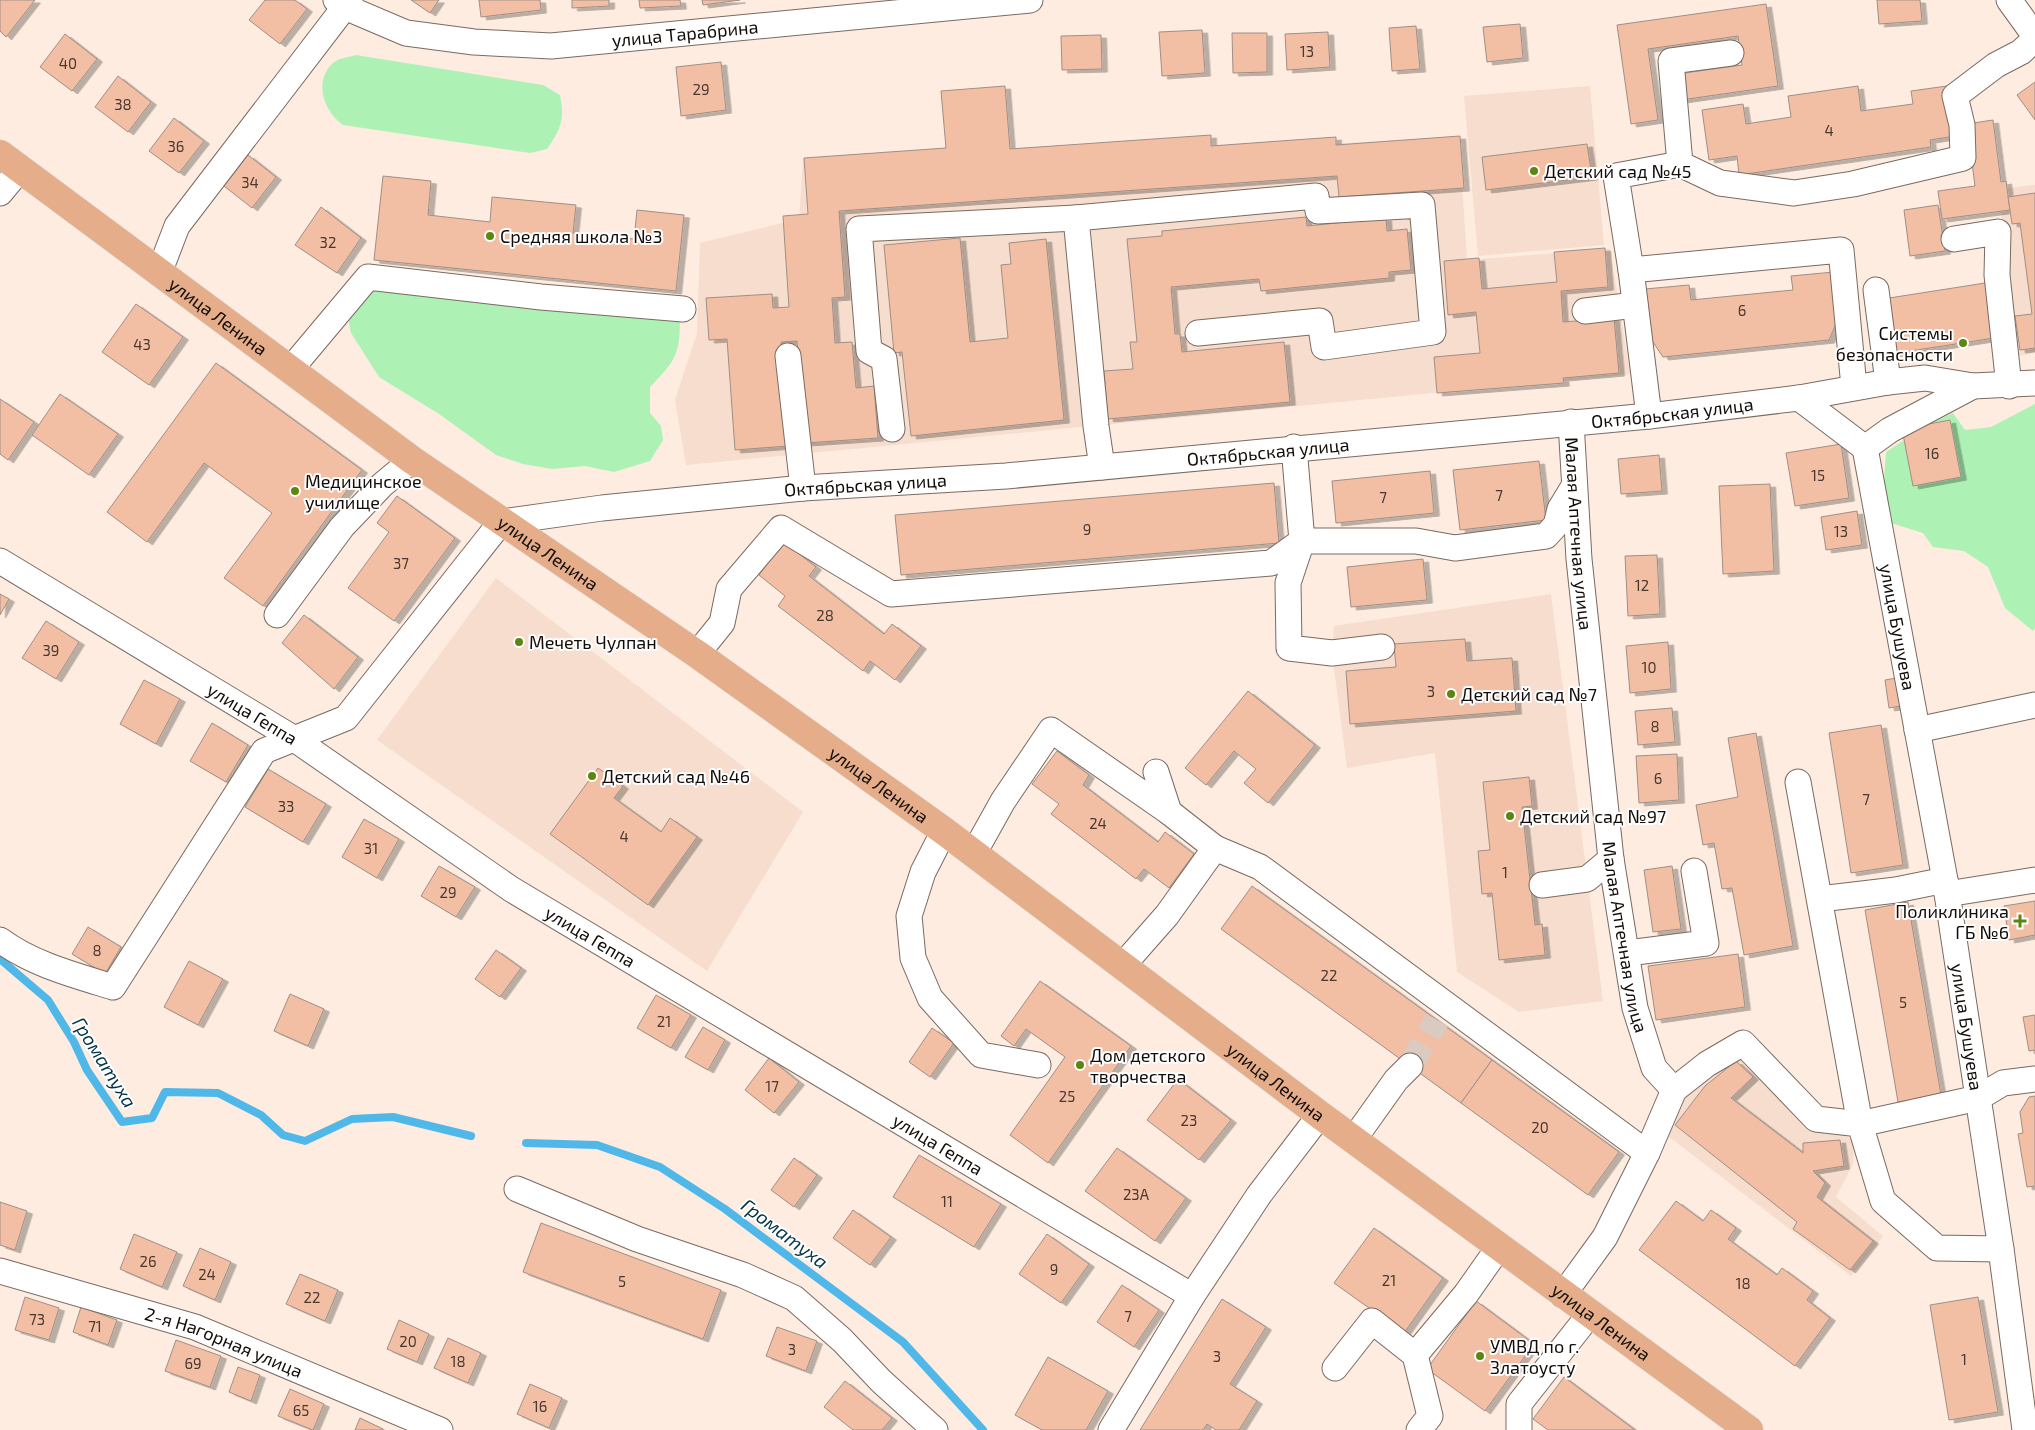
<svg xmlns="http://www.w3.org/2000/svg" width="2035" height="1430" viewBox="0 0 2035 1430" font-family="'Exo 2',sans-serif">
<defs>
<filter id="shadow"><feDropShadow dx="5.5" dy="3" stdDeviation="0" flood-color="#0004"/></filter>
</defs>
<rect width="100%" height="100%" fill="#feece0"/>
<g fill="#f6ddcd">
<path d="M1590 86 1604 245 1478 256 1464 96Z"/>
<path d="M1459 137 1467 260 1610 249 1630 374 686 465 675 400 697 333 700 243 799 219 803 159 1210 138 1212 150Z"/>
<path d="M2035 185V353L2012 357 2006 305 2000 189Z"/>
<path d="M496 578 803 812 707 971 377 740Z"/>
<path d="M1551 594 1603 1001 1519 1012 1457 972 1435 753 1347 768 1332 653 1334 626Z"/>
<path d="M1740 1051 1854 1142 1853 1164 1836 1197 1883 1236 1851 1276 1664 1133 1688 1091Z"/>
</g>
<g fill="#aef1b4">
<path d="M356 55 543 85 560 95C565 119 561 129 547 149L530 153 343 125C323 111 313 80 334 62 340 58 349 57 356 55Z"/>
<path d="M402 282 680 317C680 355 676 360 650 387V413L661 426 663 440 650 461 614 472 585 466 552 469 523 464 496 455 439 414 379 377 351 333 346 308 352 291Z"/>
<path d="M2035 404V628L2033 631 2005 608 1988 567 1964 551 1933 547 1923 533 1891 523 1883 494 1886 452 1927 425 1953 413 1965 430 1991 427Z"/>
</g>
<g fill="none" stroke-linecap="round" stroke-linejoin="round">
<g stroke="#4fb8e8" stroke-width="8">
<path d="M0 959 48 1000 74 1042 87 1070 122 1122 152 1118 165 1092 218 1093 261 1115 283 1135 305 1141 352 1119 393 1117 471 1136"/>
<path d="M526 1143 597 1145 660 1167 725 1209 903 1342 983 1430"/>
</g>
</g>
<g fill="#f3bfa4" stroke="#a08e85" filter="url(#shadow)">
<path d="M0 0H35L6 37 0 31Z"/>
<path d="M265 0H295L307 9 280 44 249 20Z"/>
<path d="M411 0H439L430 13Z"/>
<path d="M479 0H540L541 10 481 17Z"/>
<path d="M572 0H609V6L572 8Z"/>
<path d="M639 0H680L681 6 640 8Z"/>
<path d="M702 0H740L703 5Z"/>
<path d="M1877 0H1920L1922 21 1879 24Z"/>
<path d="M1766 4 1778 86 1681 100 1677 74 1742 65 1738 36 1648 49 1658 120 1631 124 1617 25Z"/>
<path d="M1520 24 1523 58 1487 62 1483 27Z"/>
<path d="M1416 26 1420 69 1392 71 1389 28Z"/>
<path d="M1202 30 1205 73 1162 76 1159 32Z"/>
<path d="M1328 32 1330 67 1287 70 1285 34Z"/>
<path d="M1232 33H1267V72L1233 73Z"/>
<path d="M65 34 97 59 72 91 40 67Z"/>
<path d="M1101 35 1102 69 1062 70 1061 36Z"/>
<path d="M721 62 726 110 681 116 676 67Z"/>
<path d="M118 76 151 102 128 132 95 107Z"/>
<path d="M2035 82V120L2017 95Z"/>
<path d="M1005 86 1010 149 1211 135V146L1336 137V145L1460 136 1464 188 1339 197 1337 176 839 211 845 297 832 298 835 343 852 342 856 388 874 386 878 438 805 443 797 341 781 342 788 446 735 450 727 339 709 340 706 298 772 294 773 308 789 307 783 216 808 214 804 158 946 148 941 91Z"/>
<path d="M1858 86 1861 111 1913 104 1911 91 1947 86 1955 136 1930 140 1931 147 1739 175 1737 156 1709 160 1702 110 1743 104 1746 124 1791 117 1788 96Z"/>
<path d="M174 118 204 141 179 173 149 151Z"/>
<path d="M1993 120 2001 182 2006 181 2010 210 1942 219 1938 191 1975 186 1967 124Z"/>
<path d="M1587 144 1592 177 1486 190 1482 157Z"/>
<path d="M248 155 276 177 252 208 224 186Z"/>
<path d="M383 176 431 181 428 215 490 222 492 197 576 205 573 233 634 239 637 210 684 215 676 291 374 260Z"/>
<path d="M2035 193V348L2020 350 2015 316 2032 314 2020 223 2012 224 2008 197Z"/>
<path d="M1938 205 1945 251 1910 256 1904 210Z"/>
<path d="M321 207 361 238 337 273 295 245Z"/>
<path d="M1306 217 1307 226 1386 218 1387 231 1407 229 1411 270 1389 272V278L1261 291 1259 279 1171 287 1175 334H1180L1182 352 1284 342 1290 402 1108 419 1104 371 1133 369 1130 342H1137L1127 239 1162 236V231Z"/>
<path d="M960 238 970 342 1008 338 1001 265 1011 264 1009 243 1046 239 1064 420 911 436 902 352 894 353 884 245Z"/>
<path d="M1605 248 1608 287 1561 291 1563 322 1614 318 1619 373 1563 378 1564 383 1437 393 1434 357 1480 353 1476 312 1448 315 1444 261 1479 258 1482 289 1557 282 1554 252Z"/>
<path d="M1834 272 1838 319 1829 340 1663 357 1649 336 1645 289 1689 285 1691 300 1793 290 1791 276Z"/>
<path d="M1985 283 1994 338 1891 354 1883 299Z"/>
<path d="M136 304 183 337 149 385 102 352Z"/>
<path d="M216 363 362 470 263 606 224 578 272 513 204 463 147 542 107 512Z"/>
<path d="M60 394 118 434 89 475 32 435Z"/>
<path d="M0 399 34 422 8 460 0 454Z"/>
<path d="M1950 420 1961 477 1913 486 1902 429Z"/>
<path d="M1841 444 1849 498 1795 506 1786 453Z"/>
<path d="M1659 455 1662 491 1621 494 1618 459Z"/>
<path d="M1539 461 1546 520 1460 530 1453 470Z"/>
<path d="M1430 471 1434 513 1336 523 1332 481Z"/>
<path d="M1274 483 1279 543 901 575 895 515Z"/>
<path d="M1770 484 1774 571 1723 574 1719 486Z"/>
<path d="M397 496 455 538 394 621 348 588 389 532 377 523Z"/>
<path d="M1857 511 1862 545 1826 550 1821 517Z"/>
<path d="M784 542 816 567 809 576 884 634 892 624 921 646 895 680 870 661 863 671 778 606 785 596 759 575Z"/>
<path d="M1657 555 1660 614 1628 616 1625 556Z"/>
<path d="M1423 559 1427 600 1351 607 1347 567Z"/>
<path d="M0 594 9 599 0 615Z"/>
<path d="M304 615 358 657 334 689 282 643Z"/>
<path d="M46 621 79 642 56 679 22 658Z"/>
<path d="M1465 639 1467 661 1512 658 1516 711 1350 724 1346 671 1396 667 1394 644Z"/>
<path d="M1668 642 1671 689 1630 693 1626 646Z"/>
<path d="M1902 677 1906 705 1889 708 1885 680Z"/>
<path d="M144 680 180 699 156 744 120 724Z"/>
<path d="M1248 691 1315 745 1268 803 1244 783 1256 769 1234 751 1206 785 1185 768Z"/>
<path d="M1672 708 1675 742 1638 745 1635 711Z"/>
<path d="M212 723 248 745 226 782 190 761Z"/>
<path d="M1881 725 1903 865 1851 873 1829 733Z"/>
<path d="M1756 733 1793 946 1744 955 1732 888 1722 889 1714 843 1703 845 1696 805 1738 797 1728 738Z"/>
<path d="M1057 751 1089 775 1083 785 1158 842 1165 832 1194 854 1169 888 1144 869 1136 879 1051 814 1059 804 1032 784Z"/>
<path d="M1677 754 1679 800 1639 803 1636 756Z"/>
<path d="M598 768 623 786 614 798 661 832 670 818 697 837 648 905 550 834Z"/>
<path d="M268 769 326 804 303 842 245 807Z"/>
<path d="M1529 777 1532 806 1522 807 1535 925 1542 924 1545 955 1499 960 1492 893 1482 894 1478 851 1490 850 1483 782Z"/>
<path d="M364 819 399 839 377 878 342 857Z"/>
<path d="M439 866 475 887 456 917 421 896Z"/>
<path d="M1672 866 1681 929 1653 932 1644 870Z"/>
<path d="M1252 886 1492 1060 1461 1103 1221 929Z"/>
<path d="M2035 901V935L2009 940 2004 906Z"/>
<path d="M1908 902 1941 1095 1898 1102 1865 910Z"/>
<path d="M88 927 121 947 105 974 72 954Z"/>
<path d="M496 950 521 968 500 997 475 979Z"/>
<path d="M1738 954 1745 1007 1656 1020 1648 966Z"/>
<path d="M189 961 223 979 198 1025 164 1007Z"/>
<path d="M1040 981 1131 1046 1048 1163 1010 1135 1065 1057 1026 1029 1014 1046 1001 1036Z"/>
<path d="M290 994 324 1009 308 1046 274 1031Z"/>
<path d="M656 995 691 1015 671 1048 637 1028Z"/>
<path d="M2035 1015V1050L2029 1051 2023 1017Z"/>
<path d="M703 1027 725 1040 708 1070 685 1057Z"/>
<path d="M932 1028 954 1043 930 1077 909 1062Z"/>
<path d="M769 1058 799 1082 774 1113 745 1090Z"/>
<path d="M1492 1060 1619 1152 1588 1195 1461 1103Z"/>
<path d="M1736 1061 1753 1077 1731 1098 1803 1153V1143L1840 1140 1844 1166 1813 1171 1825 1183 1817 1197 1873 1241 1850 1270 1793 1229 1797 1222 1675 1125 1705 1086Z"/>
<path d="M1178 1079 1231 1120 1199 1160 1147 1120Z"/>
<path d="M2035 1096V1186L2027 1187 2018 1134 2023 1133 2020 1112 2029 1097Z"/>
<path d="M1117 1148 1186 1198 1155 1241 1085 1191Z"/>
<path d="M919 1155 1001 1204 974 1247 893 1197Z"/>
<path d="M794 1158 817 1175 794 1207 771 1190Z"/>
<path d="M1676 1201 1703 1221 1711 1210 1736 1228 1728 1239 1777 1275 1782 1268 1813 1291 1807 1300 1830 1318 1795 1366 1639 1250Z"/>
<path d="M0 1202 27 1211 15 1250 0 1245Z"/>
<path d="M853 1210 891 1237 870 1265 833 1238Z"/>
<path d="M541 1223 721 1290 703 1339 523 1272Z"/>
<path d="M1374 1228 1443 1278 1404 1333 1334 1283Z"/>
<path d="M134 1234 177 1252 162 1287 120 1269Z"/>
<path d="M1047 1234 1089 1264 1061 1303 1019 1274Z"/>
<path d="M200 1248 231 1262 215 1300 183 1286Z"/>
<path d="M300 1274 338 1290 325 1321 286 1304Z"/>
<path d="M1122 1285 1159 1310 1134 1347 1097 1322Z"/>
<path d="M25 1297 59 1308 49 1340 15 1330Z"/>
<path d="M1978 1297 1998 1412 1949 1420 1930 1305Z"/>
<path d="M1222 1299 1266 1327 1230 1384 1257 1401 1239 1430H1216L1207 1424 1203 1430H1140Z"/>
<path d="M1476 1301 1534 1344 1485 1411 1427 1369Z"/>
<path d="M81 1307 117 1320 108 1345 73 1332Z"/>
<path d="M399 1320 429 1334 417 1362 387 1349Z"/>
<path d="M777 1327 817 1341 806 1371 766 1356Z"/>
<path d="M448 1338 481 1353 468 1383 434 1368Z"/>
<path d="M176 1340 221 1356 210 1387 165 1371Z"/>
<path d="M1048 1357 1108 1391 1086 1430H1042L1015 1415Z"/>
<path d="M238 1367 260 1375 251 1401 229 1392Z"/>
<path d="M1564 1377 1635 1430H1548L1533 1419Z"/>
<path d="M845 1381 892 1418 882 1430H853L824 1407Z"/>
<path d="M530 1384 562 1398 549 1428 517 1414Z"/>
<path d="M290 1389 324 1404 313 1430 278 1416Z"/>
<path d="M360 1418 383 1429 382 1430H355Z"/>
</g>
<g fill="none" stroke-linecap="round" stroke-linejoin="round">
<path stroke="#dbcac0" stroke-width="25" stroke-dasharray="25 12" stroke-linecap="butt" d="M1410 1066 1437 1020"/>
<defs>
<g id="minor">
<path id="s1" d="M336 0 345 7 406 33 474 42 551 46 1030 0"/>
<path d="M2009 0 2035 36"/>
<path d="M1731 53 1671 61 1680 164 1720 183 1794 193 1853 184 1963 158 1962 125 1955 96 1996 65 2021 52 2035 39"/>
<path d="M0 193 20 169"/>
<path d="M1954 239 1998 232 1997 275 2009 386"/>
<path d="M1631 270 1841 250 1854 387"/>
<path d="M159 273 177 226 350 0"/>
<path d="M1876 290 1888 382"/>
<path d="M1585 311 1635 305"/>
<path d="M788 356 803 488"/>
<path d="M290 370 368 277 541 297 683 309"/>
<path d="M1799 398 1865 448"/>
<path d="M1649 416 1631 270 1616 176 1680 164"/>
<path id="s2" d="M1571 422 1579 559 1611 859 1635 1008 1654 1068 1674 1090 1707 1064 1743 1043 1816 1119 1860 1124 1883 1201 1937 1248 2001 1249"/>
<path d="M892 429 884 359 869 351 859 229 1076 218"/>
<path id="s3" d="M1865 448 1945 880 2001 1249 2025 1430"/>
<path d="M1865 448 1890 430 1973 386"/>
<path d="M1102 467 1096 426 1076 218 1316 196 1318 211 1422 205 1433 332 1324 347 1320 321 1198 333"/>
<path id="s4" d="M0 561 293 738 511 889 1192 1296"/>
<path d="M277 615 342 527 382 485 412 460"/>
<path d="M1382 647 1332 653 1289 648 1288 583 1302 541H1416L1455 548 1546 536 1556 525 1560 509 1574 486"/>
<path d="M697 654 722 623 729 589 781 528 891 594 1271 563 1302 541 1294 447"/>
<path d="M1917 730 2035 705"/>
<path d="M1798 782 1860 1124 1978 1098 2003 1083 2035 1079"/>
<path d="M944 831 923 872 909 916 913 958 930 998 981 1055 1038 1065"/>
<path d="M1215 848 1260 867 1647 1153 1674 1090"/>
<path d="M974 853 1003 801 1051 730 1169 812 1156 772"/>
<path d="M1542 885 1587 879 1611 859"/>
<path d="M1947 894 2035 880"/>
<path d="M1820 899 1896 890 1945 880"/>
<path id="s5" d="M0 940C32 964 74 975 113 987L264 751 346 718 501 522 602 508 803 488 1006 476 1649 416 1799 398 1888 382 1925 378 1973 386 2035 383"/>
<path d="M1628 953 1706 943 1694 871"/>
<path d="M1123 965 1167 915 1215 848 1169 812"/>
<path d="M1354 1139 1396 1080 1410 1066"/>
<path d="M517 1189 637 1239 743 1275 794 1298 842 1340 881 1381 935 1430"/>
<path id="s6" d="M0 1271 195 1327 440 1430"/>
<path d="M1563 1295 1605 1237 1647 1153"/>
<path d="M1415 1355 1466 1294 1499 1247"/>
<path d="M1335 1368 1372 1321 1415 1355 1430 1416 1419 1430"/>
<path d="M1111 1430 1192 1296 1259 1195 1320 1115"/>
<path d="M1519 1430V1404L1590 1314"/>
</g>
<g id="major">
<path id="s7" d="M0 154 412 460 697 654 944 831 1320 1115 1749 1430"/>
</g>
</defs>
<use href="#minor" stroke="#7a6a60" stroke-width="27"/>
<use href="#major" stroke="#d4d3d3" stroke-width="29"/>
<use href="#minor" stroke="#fff" stroke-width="25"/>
<use href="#major" stroke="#e5ad89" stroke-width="28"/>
</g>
<g fill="#5d8611" stroke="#fff" stroke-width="2">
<circle cx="1534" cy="171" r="5"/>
<circle cx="490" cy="236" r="5"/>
<circle cx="1963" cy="343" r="5"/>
<circle cx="295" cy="491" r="5"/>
<circle cx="519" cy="642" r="5"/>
<circle cx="1451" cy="694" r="5"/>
<circle cx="592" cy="776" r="5"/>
<circle cx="1510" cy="816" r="5"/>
<path d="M2017.5 913.5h5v5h5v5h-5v5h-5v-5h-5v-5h5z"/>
<circle cx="1080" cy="1065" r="5"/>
<circle cx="1480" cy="1356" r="5"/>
</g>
<g text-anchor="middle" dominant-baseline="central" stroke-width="4" stroke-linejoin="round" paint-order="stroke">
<g font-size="15" fill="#4a392f">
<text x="1307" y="51">13</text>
<text x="68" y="63">40</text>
<text x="701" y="89">29</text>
<text x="123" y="104">38</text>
<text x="1829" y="130">4</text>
<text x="176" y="146">36</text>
<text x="250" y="182">34</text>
<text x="328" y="242">32</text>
<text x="1742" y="310">6</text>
<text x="142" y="344">43</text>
<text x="1932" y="453">16</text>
<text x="1818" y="475">15</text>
<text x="1499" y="495">7</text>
<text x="1383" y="497">7</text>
<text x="1087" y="529">9</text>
<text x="1841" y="531">13</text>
<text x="401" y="563">37</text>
<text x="1642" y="585">12</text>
<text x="825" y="615">28</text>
<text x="51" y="650">39</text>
<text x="1649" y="667">10</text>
<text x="1431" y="691">3</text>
<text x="1655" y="726">8</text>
<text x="1658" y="778">6</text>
<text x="1866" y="799">7</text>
<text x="286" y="806">33</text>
<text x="1098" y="823">24</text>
<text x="624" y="836">4</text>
<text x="371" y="848">31</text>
<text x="1505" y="872">1</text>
<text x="448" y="892">29</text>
<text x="97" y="950">8</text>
<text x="1329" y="975">22</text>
<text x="1903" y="1002">5</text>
<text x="664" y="1021">21</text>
<text x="772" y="1086">17</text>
<text x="1067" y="1096">25</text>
<text x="1189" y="1120">23</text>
<text x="1540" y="1127">20</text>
<text x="1136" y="1194">23А</text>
<text x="947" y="1201">11</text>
<text x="148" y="1261">26</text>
<text x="1054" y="1269">9</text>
<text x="207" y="1274">24</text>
<text x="1389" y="1280">21</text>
<text x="622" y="1281">5</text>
<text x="1743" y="1283">18</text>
<text x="312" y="1297">22</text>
<text x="1128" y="1316">7</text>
<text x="37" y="1319">73</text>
<text x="95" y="1326">71</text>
<text x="408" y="1341">20</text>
<text x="792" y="1349">3</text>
<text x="1217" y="1356">3</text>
<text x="1964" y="1359">1</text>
<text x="458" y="1361">18</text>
<text x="193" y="1363">69</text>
<text x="540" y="1406">16</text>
<text x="301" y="1410">65</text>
</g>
<g font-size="18" fill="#120c08" stroke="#fff">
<text stroke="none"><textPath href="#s1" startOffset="358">улица Тарабрина</textPath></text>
<text stroke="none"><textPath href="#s7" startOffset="272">улица Ленина</textPath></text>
<text stroke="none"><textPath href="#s5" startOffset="1918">Октябрьская улица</textPath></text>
<text stroke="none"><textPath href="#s5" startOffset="1512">Октябрьская улица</textPath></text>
<text stroke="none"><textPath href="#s5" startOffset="1108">Октябрьская улица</textPath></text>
<text stroke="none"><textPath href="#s2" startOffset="112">Малая Аптечная улица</textPath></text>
<text stroke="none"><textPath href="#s7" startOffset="678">улица Ленина</textPath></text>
<text stroke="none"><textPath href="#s3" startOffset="182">улица Бушуева</textPath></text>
<text stroke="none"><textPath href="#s4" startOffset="295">улица Геппа</textPath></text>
<text stroke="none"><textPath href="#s7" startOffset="1082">улица Ленина</textPath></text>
<text stroke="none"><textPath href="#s2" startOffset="518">Малая Аптечная улица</textPath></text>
<text stroke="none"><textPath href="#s4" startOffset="700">улица Геппа</textPath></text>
<text stroke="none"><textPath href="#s3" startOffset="588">улица Бушуева</textPath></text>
<text stroke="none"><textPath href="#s7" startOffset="1578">улица Ленина</textPath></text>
<text stroke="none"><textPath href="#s4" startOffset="1105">улица Геппа</textPath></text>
<text stroke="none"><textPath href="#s7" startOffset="1982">улица Ленина</textPath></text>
<text stroke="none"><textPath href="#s6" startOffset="235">2-я Нагорная улица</textPath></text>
</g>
<g font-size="18" fill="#120c08" stroke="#fff" text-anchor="start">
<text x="1544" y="171">Детский сад №45</text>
<text x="500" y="236">Средняя школа №3</text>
<text x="1953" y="333" text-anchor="end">Системы<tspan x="1953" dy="21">безопасности</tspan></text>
<text x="305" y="481">Медицинское<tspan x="305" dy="21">училище</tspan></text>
<text x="529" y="642">Мечеть Чулпан</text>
<text x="1461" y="694">Детский сад №7</text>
<text x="602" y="776">Детский сад №46</text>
<text x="1520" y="816">Детский сад №97</text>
<text x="2009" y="911" text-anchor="end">Поликлиника<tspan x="2009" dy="21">ГБ №6</tspan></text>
<text x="1090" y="1055">Дом детского<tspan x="1090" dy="21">творчества</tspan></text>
<text x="1490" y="1346">УМВД по г.<tspan x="1490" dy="21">Златоусту</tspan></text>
</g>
<g font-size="19" font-style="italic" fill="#033447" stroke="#fff">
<text transform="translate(105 1062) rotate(58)">Громатуха</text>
<text transform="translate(785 1233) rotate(37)">Громатуха</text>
</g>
</g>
</svg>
